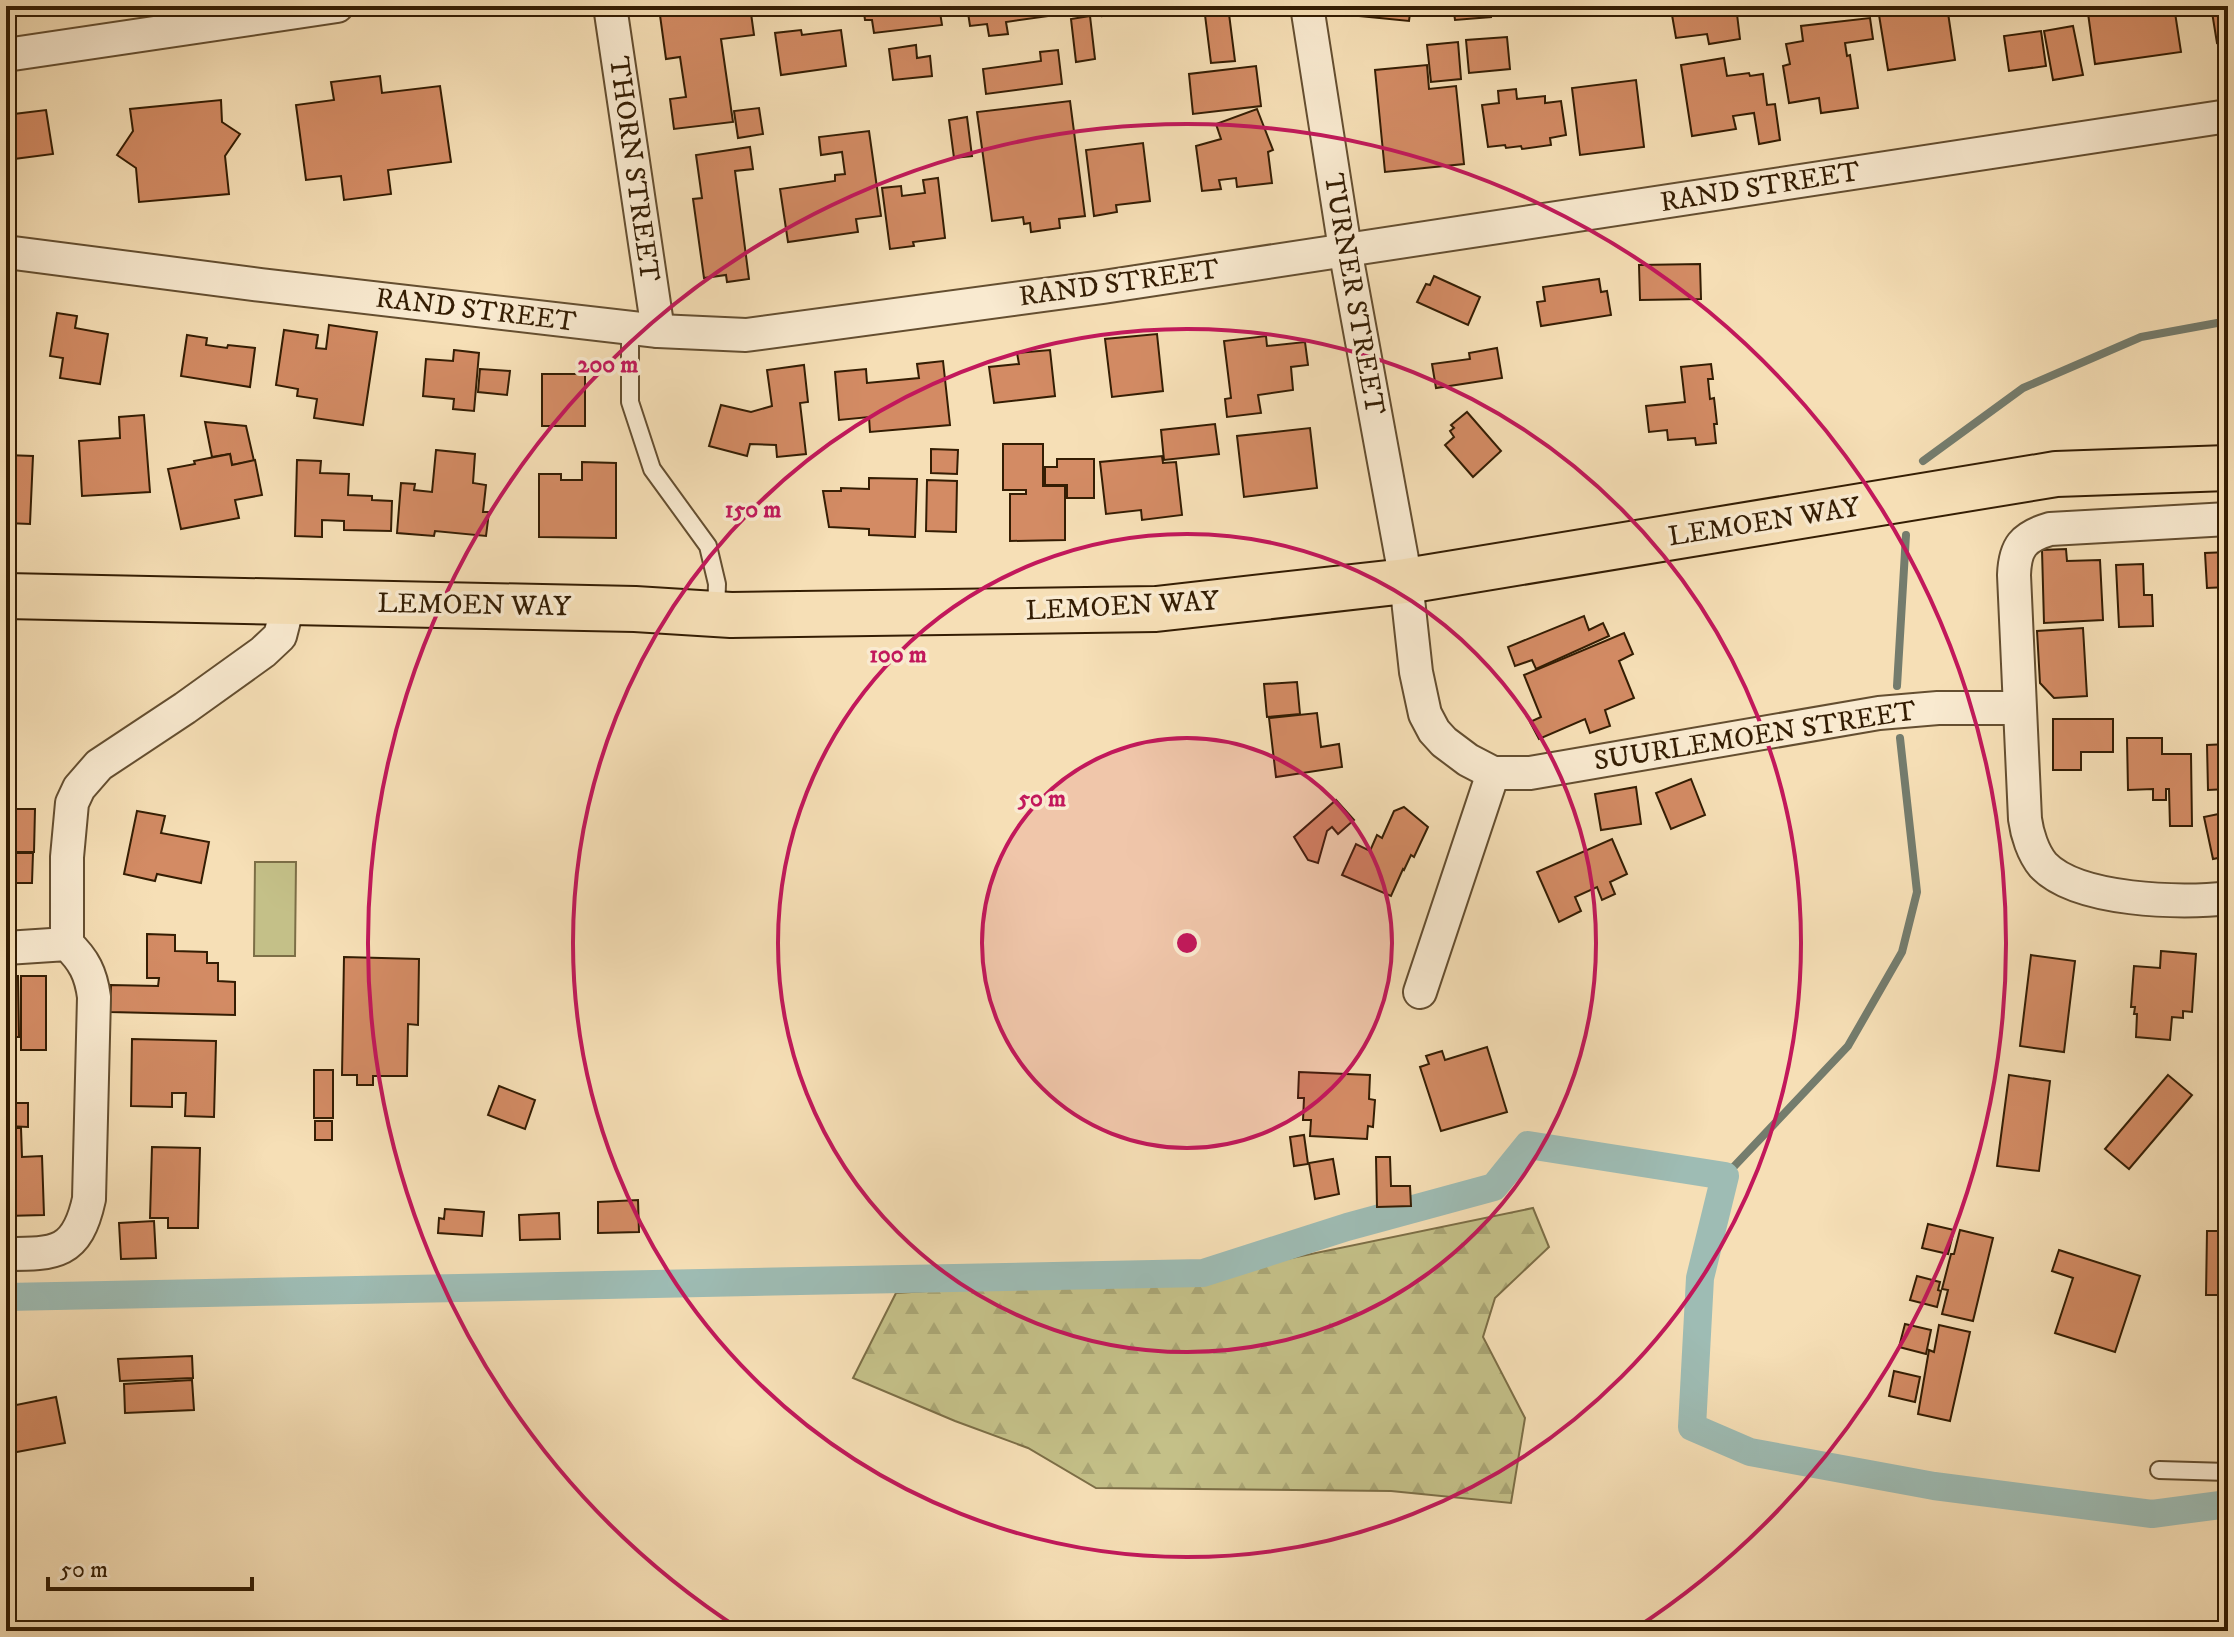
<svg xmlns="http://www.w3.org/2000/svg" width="2234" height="1637" viewBox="0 0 2234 1637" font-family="'IM FELL DW Pica',serif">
<defs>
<pattern id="forest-firs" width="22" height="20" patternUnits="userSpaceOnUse" patternTransform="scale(2)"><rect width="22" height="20" fill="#c4c088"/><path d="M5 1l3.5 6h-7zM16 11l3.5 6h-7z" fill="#a9a574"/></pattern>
</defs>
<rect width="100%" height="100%" fill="#f6dfb6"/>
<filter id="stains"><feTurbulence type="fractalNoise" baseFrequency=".0025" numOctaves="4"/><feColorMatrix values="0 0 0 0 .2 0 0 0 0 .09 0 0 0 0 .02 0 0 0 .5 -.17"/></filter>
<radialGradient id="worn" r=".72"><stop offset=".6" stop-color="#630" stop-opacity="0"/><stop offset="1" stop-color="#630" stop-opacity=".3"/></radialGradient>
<path fill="url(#forest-firs)" stroke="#7c6e46" stroke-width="2" d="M1533 1208 1549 1247 1495 1298 1483 1337 1525 1418 1511 1503 1391 1491 1096 1488 1028 1448 955 1421 853 1378 896 1293 1224 1272Z"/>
<path fill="#c4c088" stroke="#7c6e46" stroke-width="2" d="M255 862H296L295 956H254Z"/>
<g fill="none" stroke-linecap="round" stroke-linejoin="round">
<g stroke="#747c6d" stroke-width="8">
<path d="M1923 461 2023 388 2141 337 2228 321"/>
<path d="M1897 686 1906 535"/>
<path d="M1725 1176 1848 1046 1902 952 1917 892 1900 738"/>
</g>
<path stroke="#9ebcb4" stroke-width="28" d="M6 1297 1203 1273 1347 1227 1494 1187 1528 1145 1725 1176 1700 1278 1692 1427 1750 1452 1934 1486 2152 1514 2228 1504"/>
</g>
<g fill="#d38b64" stroke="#341d03" stroke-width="2">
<path d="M670 6H698V10L715 8V6H750L754 35 721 39 733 122 674 129 670 99 686 97 680 57 666 59 659 8Z"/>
<path d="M863 6H939L942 25 874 33 872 20H865Z"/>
<path d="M967 6H1048L1049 16 1006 22 1008 34 989 36 987 24 970 26Z"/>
<path d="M1101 6H1146V10L1102 16Z"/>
<path d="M1228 6 1235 61 1211 63 1204 7Z"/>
<path d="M1361 6H1411L1409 21 1360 16Z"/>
<path d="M1453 6H1490L1491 17 1455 20Z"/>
<path d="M1559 6H1580L1581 11 1560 13Z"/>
<path d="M1701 6H1712L1713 9 1736 6 1740 39 1709 44 1707 34 1676 38 1672 15 1701 10Z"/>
<path d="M1937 6H1947L1955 60 1888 70 1879 15Z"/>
<path d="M2087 6H2174L2181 52 2095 64Z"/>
<path d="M2211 6H2228V41L2217 43Z"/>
<path d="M1090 16 1095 59 1076 62 1071 19Z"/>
<path d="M1870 18 1873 39 1845 43 1847 56 1850 55 1858 108 1821 113 1819 98 1789 103 1783 66 1790 64 1786 44 1803 41 1801 26Z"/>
<path d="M2073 26 2083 75 2053 80 2044 31Z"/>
<path d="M801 30 802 35 841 30 846 66 781 75 775 33Z"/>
<path d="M2041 31 2046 66 2009 71 2004 36Z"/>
<path d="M1507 37 1510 69 1469 73 1466 40Z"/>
<path d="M1458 42 1461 79 1431 82 1427 45Z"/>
<path d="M916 45 917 58 930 56 932 76 893 80 889 49Z"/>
<path d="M1058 50 1062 84 986 94 983 69 1041 61 1040 52Z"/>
<path d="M1724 58 1727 76 1749 73 1750 76 1763 74 1767 105 1775 104 1780 140 1759 144 1754 113 1733 116 1736 129 1692 136 1681 65Z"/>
<path d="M1427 65 1429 89 1456 86 1464 164 1385 172 1375 70Z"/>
<path d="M1256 66 1261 106 1193 114 1189 74Z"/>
<path d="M380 76 382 93 440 86 451 162 388 170 391 194 344 200 341 176 306 180 296 105 334 100 331 82Z"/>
<path d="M1636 80 1644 147 1580 155 1572 88Z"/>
<path d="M1516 89 1517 99 1545 96V103L1561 101 1566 135 1550 138 1551 145 1522 149 1521 146 1506 148 1505 145 1488 147 1482 105 1499 103 1498 91Z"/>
<path d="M221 100 222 122 240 134 225 156 229 194 139 202 136 168 117 155 133 131 130 109Z"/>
<path d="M1070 101 1085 216 1059 219 1060 228 1031 232 1030 223 1024 224 1023 217 992 221 977 112Z"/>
<path d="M759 108 763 134 738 138 734 111Z"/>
<path d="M1257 109 1273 150 1268 152 1272 183 1237 187 1236 178 1219 180 1221 189 1202 191 1196 146 1221 139 1216 124Z"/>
<path d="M46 110 53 154 6 160V115Z"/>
<path d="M967 117 972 156 954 158 949 120Z"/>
<path d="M869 131 881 216 856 219 858 232 788 242 780 189 835 181V175L845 174 842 152 821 155 819 137Z"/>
<path d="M1143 143 1150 201 1116 205 1117 212 1094 216 1086 150Z"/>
<path d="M750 147 753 169 735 171 749 279 727 282 726 275 704 278 693 199 702 198 696 155Z"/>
<path d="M938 178 945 238 913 242 914 246 890 249 882 188 901 186 902 196 925 193 923 180Z"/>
<path d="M1700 264 1701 299 1640 300 1639 265Z"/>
<path d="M1434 276 1480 297 1468 325 1417 302 1426 284 1430 285Z"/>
<path d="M1599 279 1601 292 1607 291 1611 315 1541 326 1537 302 1545 301 1543 287Z"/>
<path d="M57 313 77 316 75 328 108 334 100 384 60 378 63 358 50 356Z"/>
<path d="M329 325 377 332 363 425 314 418 317 399 297 396 298 389 276 385 284 330 318 335 316 348 326 349Z"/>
<path d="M1157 334 1163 391 1112 397 1105 339Z"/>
<path d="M187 335 207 338 206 345 227 348 228 345 255 348 250 387 181 376Z"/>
<path d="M1266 336 1267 346 1305 342 1308 365 1291 367 1293 390 1258 395 1261 413 1227 417 1225 399 1231 398 1224 341Z"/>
<path d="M1497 348 1502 378 1436 388 1432 364 1470 359 1469 353Z"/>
<path d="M454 350 479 353 474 411 453 409 454 399 423 396 426 359 453 361Z"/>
<path d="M1050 350 1055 396 994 403 989 367 1019 364 1017 353Z"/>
<path d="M943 361 950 425 870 432 869 417 839 420 835 372 866 369 867 383 919 378 917 364Z"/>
<path d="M1711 364 1713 379H1708L1710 399 1714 398 1717 424H1714L1716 443 1696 445 1695 438 1668 440 1667 430 1649 432 1646 406 1685 402 1681 367Z"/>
<path d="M804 365 808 402 800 403 806 454 777 457 776 445 750 444 747 456 709 446 721 405 751 412 772 406 767 370Z"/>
<path d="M480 369 510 371 507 395 478 392Z"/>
<rect x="542" y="374" width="43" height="52"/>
<path d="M1467 412 1501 451 1473 477 1445 445 1454 437 1450 431 1454 428 1451 425Z"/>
<path d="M144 415 150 492 82 496 79 441 120 438 119 417Z"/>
<path d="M205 422 246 426 254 461 232 465 230 454 212 457Z"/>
<path d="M1215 424 1219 454 1164 460 1161 430Z"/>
<path d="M1310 428 1317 488 1244 497 1237 436Z"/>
<path d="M1003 444H1043V486H1065V540L1010 541V494H1026V490H1003Z"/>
<path d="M931 449 958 450 957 474 931 473Z"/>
<path d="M436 450 475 454 473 483 486 485 483 512H489L486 536 435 531 434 536 397 533 401 483 415 484 414 490 432 492Z"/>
<path d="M230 454 232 465 255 460 262 495 235 500 239 518 181 529 168 469 195 464 194 461Z"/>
<path d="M6 455 33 456 30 524 6 523Z"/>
<path d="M1162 456 1163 463 1176 462 1182 515 1142 520 1141 510 1106 514 1100 462Z"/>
<path d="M1057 459H1094V498H1067V485H1045V467H1057Z"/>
<path d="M297 460 321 461 320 473 349 474 348 495 372 496V500L392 501 391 531 344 530V521L322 520V537L295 536Z"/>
<path d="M582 462 616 463V538L539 537V474H561V480H582Z"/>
<path d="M869 478 917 479 915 537 869 535V529L829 527 823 491H841V488L869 489Z"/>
<path d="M927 480 957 481 956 532 926 531Z"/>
<path d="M2066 549 2067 561 2100 560 2103 620 2044 623 2042 550Z"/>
<path d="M2228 552V587L2207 588 2205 553Z"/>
<path d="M2143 564 2144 595H2152L2153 626 2119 627 2116 565Z"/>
<path d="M1584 616 1589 630 1603 623 1609 636 1536 669 1532 660 1515 666 1508 647Z"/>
<path d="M2083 628 2087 696 2054 698 2040 683 2037 631Z"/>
<path d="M1624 633 1633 654 1619 661 1634 698 1605 710 1610 726 1590 733 1585 719 1539 739 1530 722 1541 717 1524 675Z"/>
<path d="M1297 682 1300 714 1267 717 1264 684Z"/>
<path d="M1317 713 1321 747 1339 744 1342 767 1276 777 1269 718Z"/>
<path d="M2053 719H2113V752H2081V770H2053Z"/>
<path d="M2127 738H2162V754H2191L2192 826H2170L2169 789H2166V800H2153V789L2128 790Z"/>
<path d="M2228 744V789L2208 790 2207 745Z"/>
<path d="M1691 779 1705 815 1671 829 1656 793Z"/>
<path d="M1636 787 1641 824 1601 830 1595 794Z"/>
<path d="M1336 800 1354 820 1338 834 1332 827 1327 831 1318 863 1308 860 1294 837Z"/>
<path d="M1404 807 1428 827 1414 857 1411 855 1404 870 1403 869 1391 896 1342 875 1356 844 1370 851 1377 835 1382 838 1394 811Z"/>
<path d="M6 809H35L34 852H13V833L6 832Z"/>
<path d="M137 811 165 816 161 833 209 842 201 883 157 874 155 881 124 874Z"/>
<path d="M2228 812V856L2213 859 2204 817Z"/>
<path d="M1612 839 1627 874 1610 882 1615 894 1602 900 1597 887 1575 897 1581 911 1559 922 1537 872Z"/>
<path d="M6 853H33L32 883H6Z"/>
<path d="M147 934 175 935V951L207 952V963H218V981L235 982V1015L110 1012 111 985 158 986 159 978H147Z"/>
<path d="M2161 951 2196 954 2192 1012 2183 1011V1018L2172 1017 2170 1040 2136 1037 2137 1014H2134L2135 1007H2131L2134 966 2160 968Z"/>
<path d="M2031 955 2075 961 2064 1052 2020 1046Z"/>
<path d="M344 957 419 959 418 1025 408 1024 407 1076H373V1085H357V1075H342Z"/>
<path d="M6 976H18L19 1037H6Z"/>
<rect x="21" y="976" width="25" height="74"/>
<path d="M132 1039 216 1041 214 1117 185 1116 186 1093H172V1107L131 1106Z"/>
<path d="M1487 1047 1507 1112 1441 1131 1420 1067 1429 1064 1426 1056 1442 1051 1445 1060Z"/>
<rect x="314" y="1070" width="19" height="48"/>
<path d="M1299 1072 1370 1075 1369 1099 1375 1100 1373 1127 1368 1126 1367 1139 1310 1136 1311 1120H1303L1304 1098H1298Z"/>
<path d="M2009 1075 2050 1081 2039 1171 1997 1166Z"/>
<path d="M2168 1075 2192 1095 2129 1169 2105 1149Z"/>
<path d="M499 1086 535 1100 525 1129 488 1115Z"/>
<path d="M6 1103H28V1127L6 1126Z"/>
<rect x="315" y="1121" width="17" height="19"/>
<path d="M6 1128H21L22 1157 42 1156 44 1215 6 1216Z"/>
<path d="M1304 1135 1308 1164 1294 1166 1290 1137Z"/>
<path d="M152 1147 200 1148 198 1228H168V1218H150Z"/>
<path d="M1376 1157H1390L1391 1186H1410L1411 1206 1377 1207Z"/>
<path d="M1333 1159 1339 1194 1315 1199 1309 1163Z"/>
<path d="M638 1200 639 1232 598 1233V1202Z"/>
<path d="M445 1209 484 1212 482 1236 438 1233 439 1218 444 1219Z"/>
<path d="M559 1213 560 1239 520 1240 519 1215Z"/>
<path d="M154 1221 156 1258 121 1259 119 1223Z"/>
<path d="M1928 1224 1954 1230 1948 1254 1922 1248Z"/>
<path d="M1960 1230 1993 1238 1973 1321 1942 1314 1948 1290 1942 1289 1951 1254H1954Z"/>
<path d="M2207 1231H2228V1295H2206Z"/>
<path d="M2059 1250 2140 1276 2115 1352 2055 1333 2073 1278 2052 1271Z"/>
<path d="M1917 1276 1940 1282 1938 1290 1941 1291 1937 1307 1910 1300Z"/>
<path d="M1905 1324 1931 1330 1926 1354 1899 1347Z"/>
<path d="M1939 1325 1970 1332 1950 1421 1918 1414 1929 1350 1934 1352Z"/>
<path d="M192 1356 193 1378 120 1381 118 1359Z"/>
<path d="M1894 1371 1920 1377 1915 1402 1889 1396Z"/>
<path d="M192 1380 194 1410 125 1413 124 1384Z"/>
<path d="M56 1397 65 1443 6 1454V1407Z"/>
</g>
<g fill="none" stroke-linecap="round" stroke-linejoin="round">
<defs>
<g id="service">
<path d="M630 328V402L652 469 708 546 717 584 716 612"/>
<path d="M2159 1470 2228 1472"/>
</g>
<g id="minor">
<path d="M610 6 658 331"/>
<path d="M1307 6 1345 249 1406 581 1416 672 1425 714 1434 731 1444 742 1468 760 1493 773H1530L1879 713 1938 708H2018"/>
<path d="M6 55 337 6"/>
<path d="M6 252 261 285 658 331 746 335 1103 287 2228 116"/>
<path d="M2228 519 2050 529C2023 537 2015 547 2014 575L2025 819C2027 834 2033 853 2043 865 2077 901 2182 904 2228 898"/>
<path d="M67 944V857L72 803 79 788 99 765 185 708 263 652 280 636 289 601"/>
<path d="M6 948 67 944C84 960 91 974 94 997L89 1199C77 1254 56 1254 6 1254"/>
<path d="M1420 992 1493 773"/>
</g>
<path id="trunk" d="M6 596 635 609 731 615 1156 609 1406 581 2056 474 2228 468"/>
</defs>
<use href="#service" stroke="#644e30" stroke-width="20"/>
<use href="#minor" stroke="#644e30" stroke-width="36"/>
<use href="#trunk" stroke="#341d03" stroke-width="48"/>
<use href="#service" stroke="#f9ead0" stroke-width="16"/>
<use href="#minor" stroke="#f9ead0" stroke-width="32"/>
<use href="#trunk" stroke="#f6dfb6" stroke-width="44"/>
</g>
<circle cx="1187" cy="943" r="205" fill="#c2185b" fill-opacity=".12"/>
<g fill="none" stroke="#c2185b" stroke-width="4">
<circle cx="1187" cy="943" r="205"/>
<circle cx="1187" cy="943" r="409"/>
<circle cx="1187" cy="943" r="614"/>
<path d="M741 1630A819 819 0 1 1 1633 1630"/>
</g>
<g text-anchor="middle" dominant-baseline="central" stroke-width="7" stroke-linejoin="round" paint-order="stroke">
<g font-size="28" fill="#341d03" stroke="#f9ead0">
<text transform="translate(634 169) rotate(82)">THORN STREET</text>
<text transform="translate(1760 187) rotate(-9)">RAND STREET</text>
<text transform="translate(1119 283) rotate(-8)">RAND STREET</text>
<text transform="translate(1354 294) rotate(80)">TURNER STREET</text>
<text transform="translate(476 310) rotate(7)">RAND STREET</text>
<text transform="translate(1764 522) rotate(-9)">LEMOEN WAY</text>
<text transform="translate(474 605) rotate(1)">LEMOEN WAY</text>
<text transform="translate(1122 606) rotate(-3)">LEMOEN WAY</text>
<text transform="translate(1755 736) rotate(-9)">SUURLEMOEN STREET</text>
</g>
</g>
<circle cx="1187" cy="943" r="12" fill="#c2185b" stroke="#f9ead0" stroke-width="4"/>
<g font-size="24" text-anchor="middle" font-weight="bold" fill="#c2185b" stroke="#f9ead0" stroke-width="7" stroke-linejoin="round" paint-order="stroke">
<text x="608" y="372">200 m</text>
<text x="753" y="517">150 m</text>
<text x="898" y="662">100 m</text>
<text x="1042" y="806">50 m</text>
</g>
<rect width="2234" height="1637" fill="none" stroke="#f6dfb6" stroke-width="32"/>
<rect x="8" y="8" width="2218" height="1621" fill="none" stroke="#341d03" stroke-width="4"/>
<rect x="16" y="16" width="2202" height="1605" fill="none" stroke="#341d03" stroke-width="2"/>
<path d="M48 1577v12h204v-12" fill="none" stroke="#341d03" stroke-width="4"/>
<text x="60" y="1577" font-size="24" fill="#341d03" stroke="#f9ead0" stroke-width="6" paint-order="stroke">50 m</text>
<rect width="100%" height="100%" filter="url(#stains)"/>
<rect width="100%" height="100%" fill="url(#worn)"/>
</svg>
